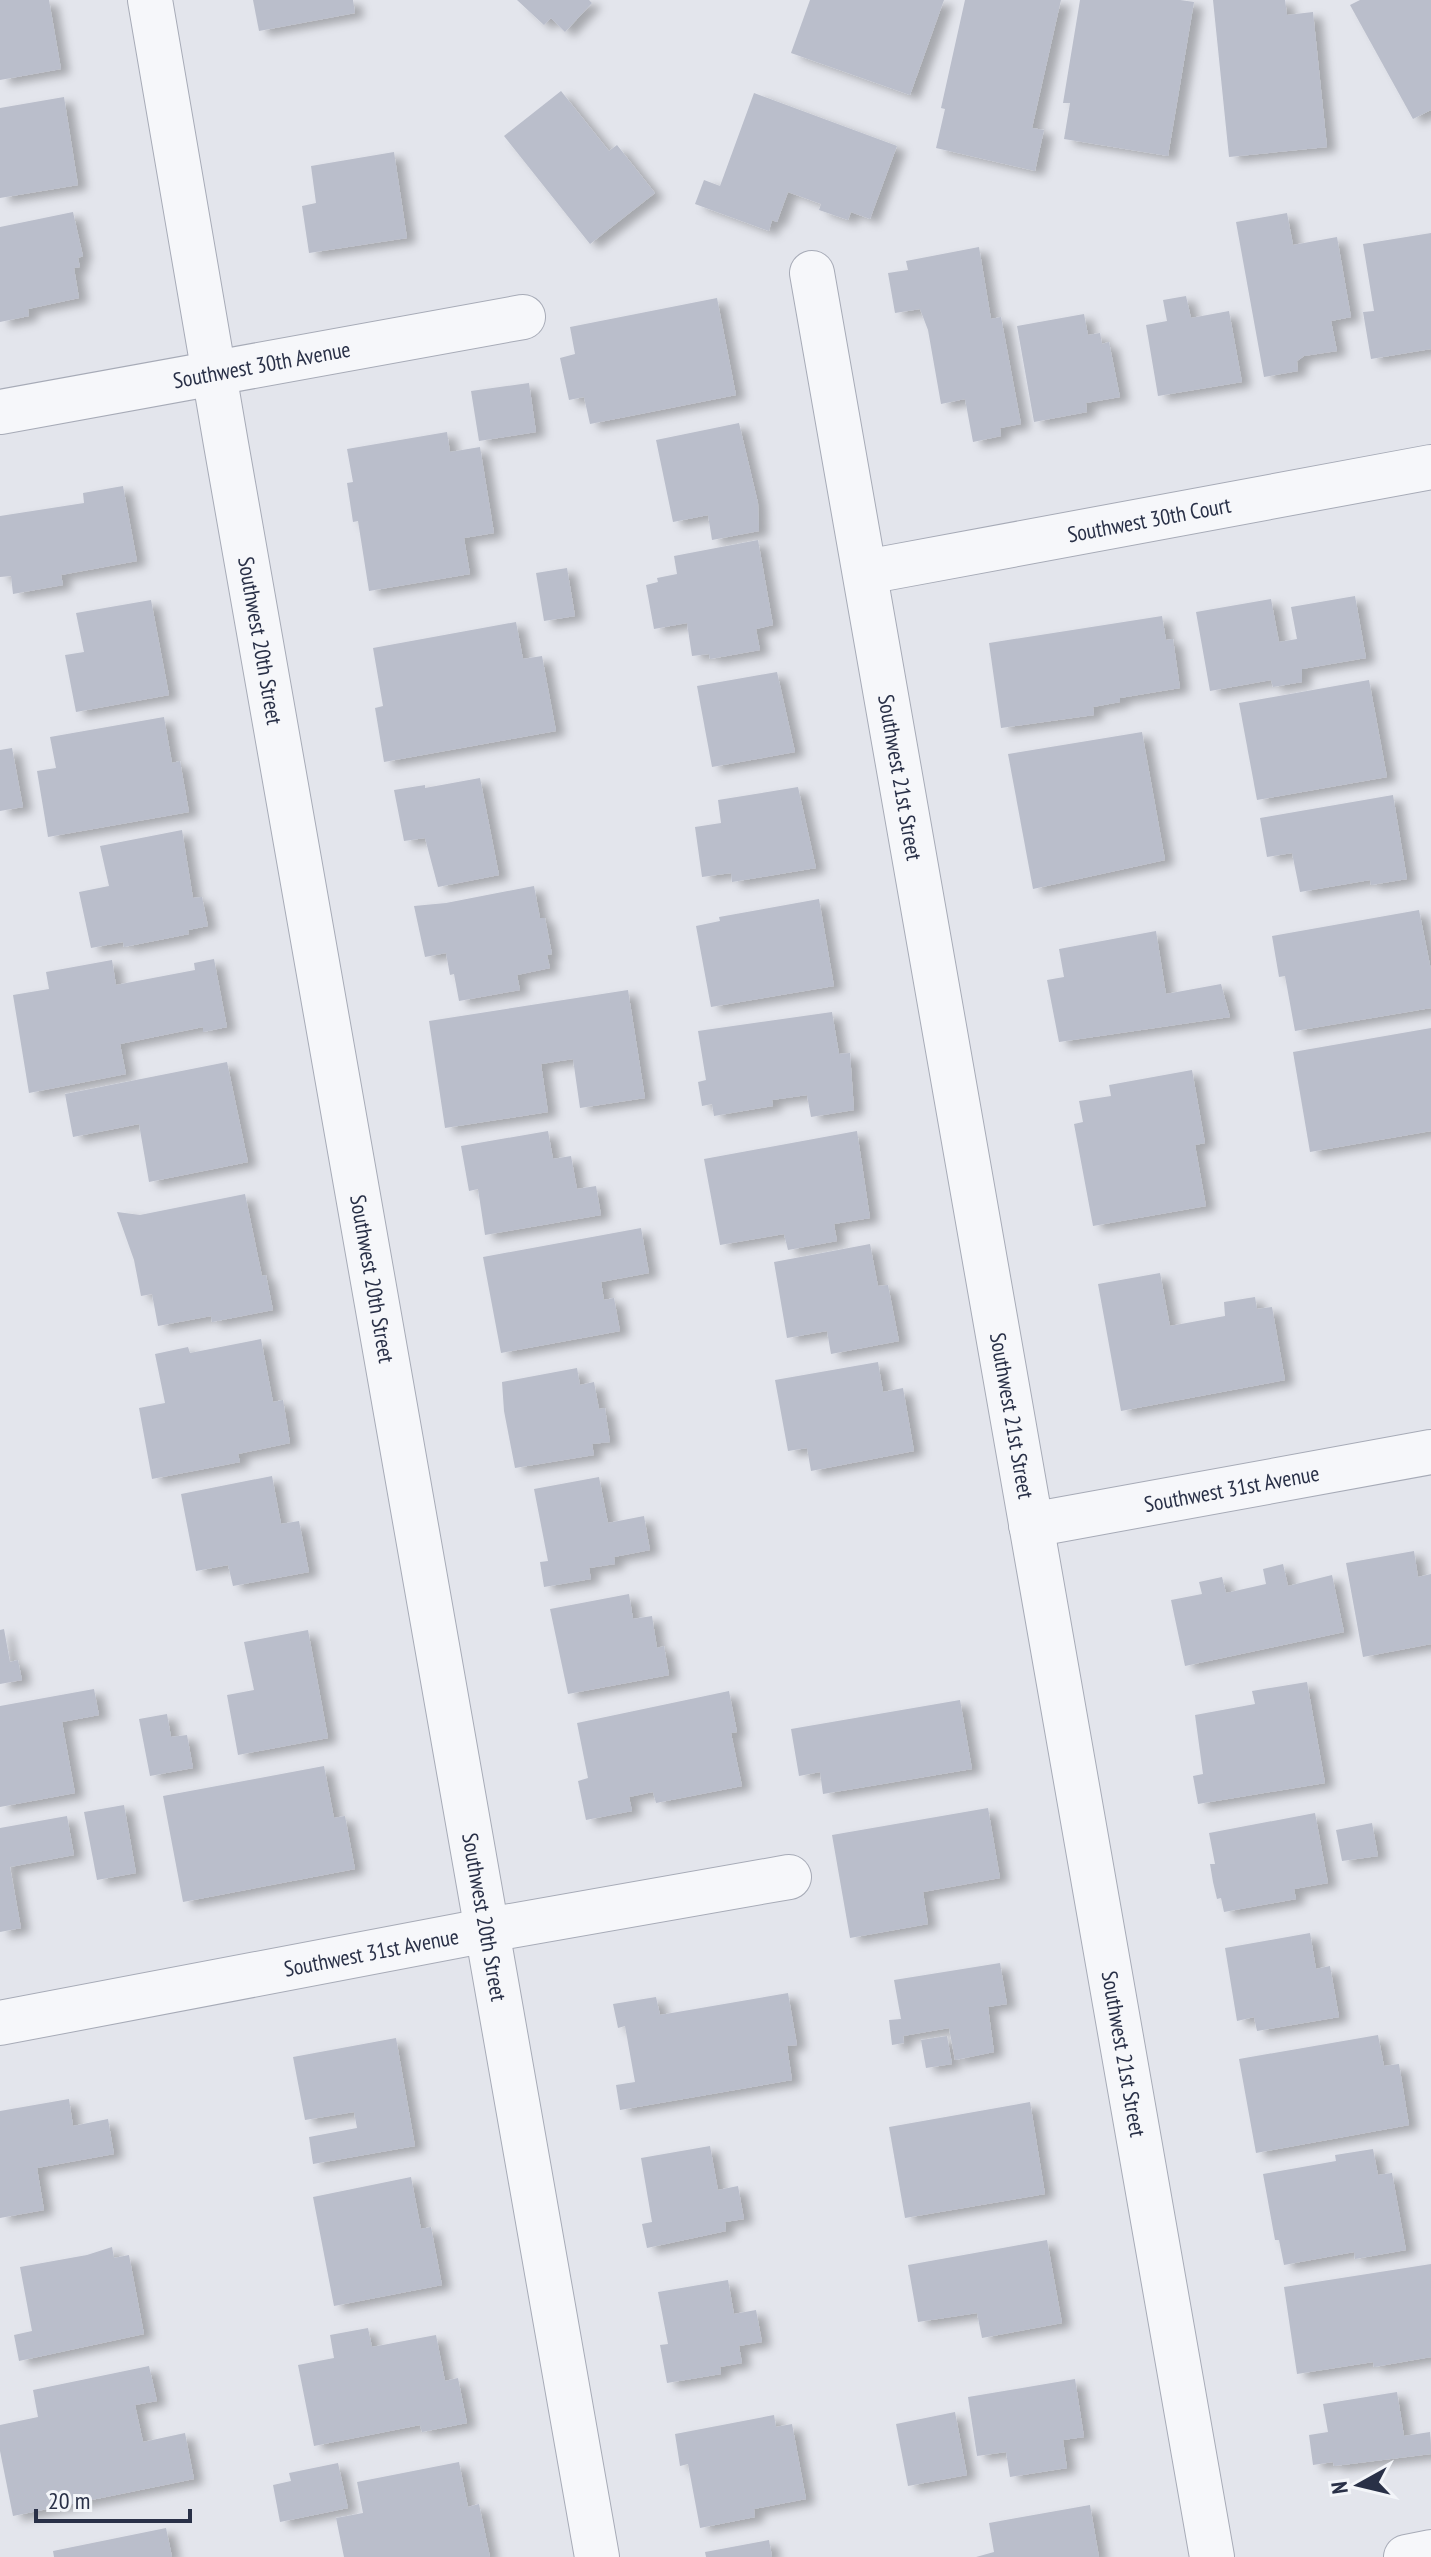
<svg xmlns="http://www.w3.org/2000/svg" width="1431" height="2557" viewBox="0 0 1431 2557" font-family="'PT Sans Narrow',sans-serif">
<defs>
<filter id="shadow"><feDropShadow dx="9" dy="5" stdDeviation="4" flood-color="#0004"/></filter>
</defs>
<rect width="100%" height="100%" fill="#e3e5ec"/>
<g fill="#babecb" filter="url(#shadow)">
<path d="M0 0H49L61 69 0 80Z"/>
<path d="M253 0H353L355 13 259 31Z"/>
<path d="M517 0H589L592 3 565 32 551 18 544 25Z"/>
<path d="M810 0H944L910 95 791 53Z"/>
<path d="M965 0H1061L1032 128 1044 130 1035 171 936 148 945 109 941 108Z"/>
<path d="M1080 0H1180L1194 2 1168 156 1064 139 1070 103H1063Z"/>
<path d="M1213 0H1285L1287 15 1313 12 1327 147 1229 157Z"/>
<path d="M1360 0H1431V110L1413 119 1350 5Z"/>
<path d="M561 91 609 151 617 145 655 193 590 244 504 136Z"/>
<path d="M754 93 897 146 870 219 851 212 848 220 819 210 821 204 788 192 777 222 772 220 769 231 695 204 704 180 720 186Z"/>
<path d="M64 97 78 185 0 198V108Z"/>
<path d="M394 152 407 238 309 253 302 206 316 203 311 166Z"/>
<path d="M73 212 83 256 78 258 80 267 74 268 79 298 28 309 29 316 0 322V227Z"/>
<path d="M1287 213 1293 245 1337 237 1351 317 1331 321 1337 351 1304 356 1297 361 1298 371 1264 377 1236 222Z"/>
<path d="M1431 233V349L1371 359 1363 312 1374 311 1363 244Z"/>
<path d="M979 247 991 319 1001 317 1021 424 1000 428 1001 436 973 442 965 399 941 404 928 330 920 309 895 313 888 273 908 270 906 261Z"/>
<path d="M1186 296 1191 318 1229 311 1242 382 1158 396 1146 325 1167 321 1163 300Z"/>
<path d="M717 298 736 395 590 424 584 397 569 400 560 358 575 354 570 327Z"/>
<path d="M1084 314 1088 335 1100 333 1102 344 1109 342 1120 397 1086 403 1087 412 1034 422 1017 326Z"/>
<path d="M529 383 536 432 479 441 471 391Z"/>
<path d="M739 423 758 503 759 531 712 540 708 515 673 522 656 440Z"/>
<path d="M447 432 450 452 480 447 494 533 464 538 470 574 369 591 358 521 353 522 347 483 353 482 347 449Z"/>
<path d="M123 486 137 561 61 575 63 585 13 594 11 576 0 577V516L84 503 83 493Z"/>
<path d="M758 540 773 625 756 629 760 650 710 659 709 654 692 656 687 623 654 629 646 585 658 582 657 578 677 574 674 556Z"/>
<path d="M567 568 575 616 544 621 536 573Z"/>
<path d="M1355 596 1366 658 1302 669V682L1273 687 1271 680 1210 691 1196 612 1271 599 1279 642 1297 639 1291 607Z"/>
<path d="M151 600 169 695 76 712 65 655 84 652 76 613Z"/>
<path d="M1162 616 1166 640 1173 639 1180 688 1120 698V702L1093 707 1094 715 1001 728 989 643Z"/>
<path d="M516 622 523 659 542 656 556 731 384 762 375 708 383 706 373 648Z"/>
<path d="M777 672 795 752 712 767 697 686Z"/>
<path d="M1369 680 1387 777 1257 800 1239 703Z"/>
<path d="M164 717 172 763 180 761 189 812 48 837 37 771 56 768 50 737Z"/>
<path d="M1142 732 1165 860 1033 889 1008 754Z"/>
<path d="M12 748 23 807 0 811V750Z"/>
<path d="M480 778 499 875 438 887 425 838 404 841 394 790 425 785V788Z"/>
<path d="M798 787 816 868 732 882 731 873 702 877 695 827 721 823 718 800Z"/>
<path d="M1393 795 1407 879 1371 885 1370 880 1300 892 1292 853 1267 857 1260 818Z"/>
<path d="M182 830 193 898 202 897 208 926 188 930 189 934 124 947 123 942 91 948 79 892 109 886 100 846Z"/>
<path d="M534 886 540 918H545L552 954 547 955 550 968 517 975 520 990 459 1001 454 974 450 975 446 953 425 957 414 906 446 903Z"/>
<path d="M819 899 834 986 711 1007 696 926 720 921 719 917Z"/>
<path d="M1419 910 1431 970V1008L1295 1031 1285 976 1279 977 1272 936Z"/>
<path d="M1156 931 1166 994 1221 984 1230 1017 1059 1042 1047 980 1064 977 1059 949Z"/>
<path d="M214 959 227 1027 203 1032V1027L120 1044 126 1074 29 1093 13 995 49 989 46 972 112 960 116 985 195 970 194 963Z"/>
<path d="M628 990 645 1098 580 1108 573 1059 541 1064 548 1112 445 1128 429 1021Z"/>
<path d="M832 1012 839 1054 850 1053 854 1110 811 1117 807 1095 772 1100 773 1106 714 1116 712 1104 702 1106 698 1082 706 1080 698 1031Z"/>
<path d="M1431 1028V1131L1310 1152 1293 1052Z"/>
<path d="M227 1062 248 1162 149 1182 139 1124 73 1137 65 1094Z"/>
<path d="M1192 1070 1205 1143 1195 1145 1206 1206 1093 1226 1074 1124 1083 1122 1079 1101 1111 1096 1109 1085Z"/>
<path d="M548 1131 553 1159 571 1156 577 1189 596 1186 601 1215 485 1235 478 1189 469 1191 461 1146Z"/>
<path d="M857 1131 870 1218 834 1224 837 1241 788 1250 784 1234 720 1245 704 1159Z"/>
<path d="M245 1194 262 1276 266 1275 273 1310 212 1322 211 1316 158 1326 152 1294 141 1296 134 1260 117 1212 140 1215Z"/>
<path d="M641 1228 649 1273 601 1282 604 1300 614 1298 620 1331 501 1353 483 1257Z"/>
<path d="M870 1244 878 1286 888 1285 899 1341 831 1354 827 1331 787 1338 774 1262Z"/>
<path d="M1160 1273 1170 1326 1225 1316 1224 1302 1255 1297 1257 1309 1272 1307 1285 1380 1121 1411 1098 1284Z"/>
<path d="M261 1339 273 1402 283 1400 290 1443 238 1454 240 1462 152 1479 139 1408 165 1403 155 1354 188 1347 190 1353Z"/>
<path d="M878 1362 883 1392 903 1388 914 1451 811 1471 807 1448 788 1451 775 1380Z"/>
<path d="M577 1368 580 1385 594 1382 599 1409 605 1408 610 1442 592 1444 594 1455 515 1468 504 1411 502 1382Z"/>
<path d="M272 1476 281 1524 299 1521 309 1572 233 1586 228 1565 196 1571 181 1494Z"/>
<path d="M599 1477 608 1523 644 1516 650 1550 614 1557 615 1564 589 1568 591 1579 544 1587 540 1562 548 1561 534 1489Z"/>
<path d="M1414 1551 1418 1577 1431 1574V1644L1363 1657 1346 1563Z"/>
<path d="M1283 1564 1288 1586 1332 1575 1344 1632 1185 1666 1171 1600 1202 1594 1199 1582 1222 1577 1226 1593 1266 1584 1263 1569Z"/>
<path d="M629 1594 633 1619 652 1616 657 1648 664 1646 669 1675 568 1694 550 1609Z"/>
<path d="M4 1629 10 1662 18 1660 22 1680 0 1684V1630Z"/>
<path d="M308 1630 328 1738 238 1755 227 1695 254 1690 244 1642Z"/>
<path d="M1307 1682 1325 1783 1198 1804 1193 1776 1203 1774 1195 1715 1255 1704 1252 1691Z"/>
<path d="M94 1689 99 1715 62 1722 75 1793 0 1807V1706Z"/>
<path d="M729 1691 737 1732 731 1733 742 1786 656 1803 653 1792 629 1797 632 1811 586 1820 578 1781 588 1778 577 1723Z"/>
<path d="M960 1700 972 1769 823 1794 820 1772 799 1776 791 1729Z"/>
<path d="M167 1714 171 1737 187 1735 193 1768 150 1776 139 1719Z"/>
<path d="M324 1766 334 1818 345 1816 355 1869 183 1902 163 1796Z"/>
<path d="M124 1805 136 1873 97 1880 84 1812Z"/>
<path d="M988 1808 1000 1878 923 1892 928 1924 850 1938 832 1835Z"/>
<path d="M1315 1813 1328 1883 1294 1889 1296 1899 1224 1912 1221 1898 1217 1899 1213 1882 1210 1864H1215L1209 1833Z"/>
<path d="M67 1816 74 1855 10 1867 21 1928 0 1932V1828Z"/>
<path d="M1372 1823 1378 1856 1342 1861 1336 1830Z"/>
<path d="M1310 1933 1316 1969 1330 1966 1339 2017 1257 2031 1254 2017 1237 2021 1225 1948Z"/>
<path d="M1000 1963 1007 2004 988 2007 994 2052 955 2060 949 2028 903 2036 904 2043 892 2045 889 2020 901 2019 894 1980Z"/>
<path d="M788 1993 797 2045 787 2046 792 2080 620 2110 616 2085 635 2082 625 2026 618 2028 613 2004 656 1997 660 2015Z"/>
<path d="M1378 2035 1384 2066 1399 2064 1409 2125 1256 2153 1239 2059Z"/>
<path d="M947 2036 952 2064 926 2068 921 2040Z"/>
<path d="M396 2038 415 2146 313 2164 309 2137 357 2128 354 2112 305 2120 293 2057Z"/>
<path d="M69 2099 73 2126 108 2119 114 2154 37 2168 44 2210 0 2218V2111Z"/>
<path d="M1030 2102 1045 2194 905 2218 889 2127Z"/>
<path d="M710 2146 718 2190 738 2186 744 2219 725 2222 726 2231 647 2248 642 2224 652 2222 641 2158Z"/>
<path d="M1373 2149 1378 2175 1392 2173 1406 2250 1355 2259 1354 2252 1284 2265 1279 2240H1275L1263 2174 1336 2161 1335 2155Z"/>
<path d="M411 2177 421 2229 431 2227 442 2285 334 2306 313 2197Z"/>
<path d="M1047 2240 1062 2323 982 2338 977 2313 918 2322 908 2265Z"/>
<path d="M112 2247 114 2258 129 2255 144 2334 19 2361 14 2335 32 2331 20 2267 87 2255Z"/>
<path d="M1431 2264V2357L1374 2367 1373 2362 1297 2374 1284 2287Z"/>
<path d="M728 2280 734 2314 756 2310 762 2342 739 2346 742 2363 720 2367 721 2374 667 2383 660 2345 668 2344 658 2292Z"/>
<path d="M368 2328 372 2347 436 2335 445 2381 458 2378 467 2423 422 2432 420 2425 314 2446 298 2365 334 2358 330 2335Z"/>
<path d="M149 2366 157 2401 135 2405 143 2442 185 2433 194 2479 13 2516 0 2451V2425L38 2417 33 2390Z"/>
<path d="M1075 2379 1084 2437 1063 2440 1067 2468 1010 2477 1006 2452 977 2456 968 2397Z"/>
<path d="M1397 2392 1404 2436 1430 2432 1431 2454 1334 2466 1333 2462 1313 2465 1309 2435 1328 2432 1323 2404Z"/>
<path d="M955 2412 967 2475 908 2486 896 2424Z"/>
<path d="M774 2415 776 2427 792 2424 806 2499 754 2509 755 2517 700 2528 688 2464 680 2466 675 2434Z"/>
<path d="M459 2462 468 2507 479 2504 490 2557H344L336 2518 363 2513 357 2482Z"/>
<path d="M338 2463 348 2508 280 2522 273 2485 291 2481 289 2473Z"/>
<path d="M1090 2505 1099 2557H976L994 2552 989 2523Z"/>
<path d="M166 2528 172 2557H54L53 2551Z"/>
<path d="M769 2540 772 2557H706L705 2552Z"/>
</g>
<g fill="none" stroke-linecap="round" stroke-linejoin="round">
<defs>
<g id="minor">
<path id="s1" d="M150 0 226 444 597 2557"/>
<path id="s2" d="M812 273 1212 2557"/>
<path id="s3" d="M0 412 523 317"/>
<path id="s4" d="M866 572 1431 467"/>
<path id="s5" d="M1031 1525 1431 1452"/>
<path id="s6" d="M0 2023 488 1930 789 1877"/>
<path d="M1406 2557 1431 2552"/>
</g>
</defs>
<use href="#minor" stroke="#a7abb7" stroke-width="46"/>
<use href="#minor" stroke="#f6f7fa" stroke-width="44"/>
</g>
<g text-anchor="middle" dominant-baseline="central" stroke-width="6" stroke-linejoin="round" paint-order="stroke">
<g font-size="22" fill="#293047" stroke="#f3f5f9">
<text stroke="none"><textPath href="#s3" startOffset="266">Southwest 30th Avenue</textPath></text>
<text stroke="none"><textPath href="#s4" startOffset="288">Southwest 30th Court</textPath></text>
<text stroke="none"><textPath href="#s1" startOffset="650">Southwest 20th Street</textPath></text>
<text stroke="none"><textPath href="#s2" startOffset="512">Southwest 21st Street</textPath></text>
<text stroke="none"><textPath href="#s1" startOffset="1298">Southwest 20th Street</textPath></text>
<text stroke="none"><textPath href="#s2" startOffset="1160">Southwest 21st Street</textPath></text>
<text stroke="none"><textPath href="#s5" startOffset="204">Southwest 31st Avenue</textPath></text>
<text stroke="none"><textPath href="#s1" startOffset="1946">Southwest 20th Street</textPath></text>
<text stroke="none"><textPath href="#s6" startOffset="378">Southwest 31st Avenue</textPath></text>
<text stroke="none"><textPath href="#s2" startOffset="1808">Southwest 21st Street</textPath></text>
</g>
</g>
<g transform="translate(1359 2485) rotate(262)" stroke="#f3f5f9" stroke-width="6" paint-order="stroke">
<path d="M0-6L14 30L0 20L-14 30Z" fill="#293047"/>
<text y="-12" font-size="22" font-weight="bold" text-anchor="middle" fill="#293047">N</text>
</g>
<path d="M36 2509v12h154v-12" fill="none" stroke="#293047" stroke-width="4"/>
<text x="48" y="2509" font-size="24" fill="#293047" stroke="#f3f5f9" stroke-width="6" paint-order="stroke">20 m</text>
</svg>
